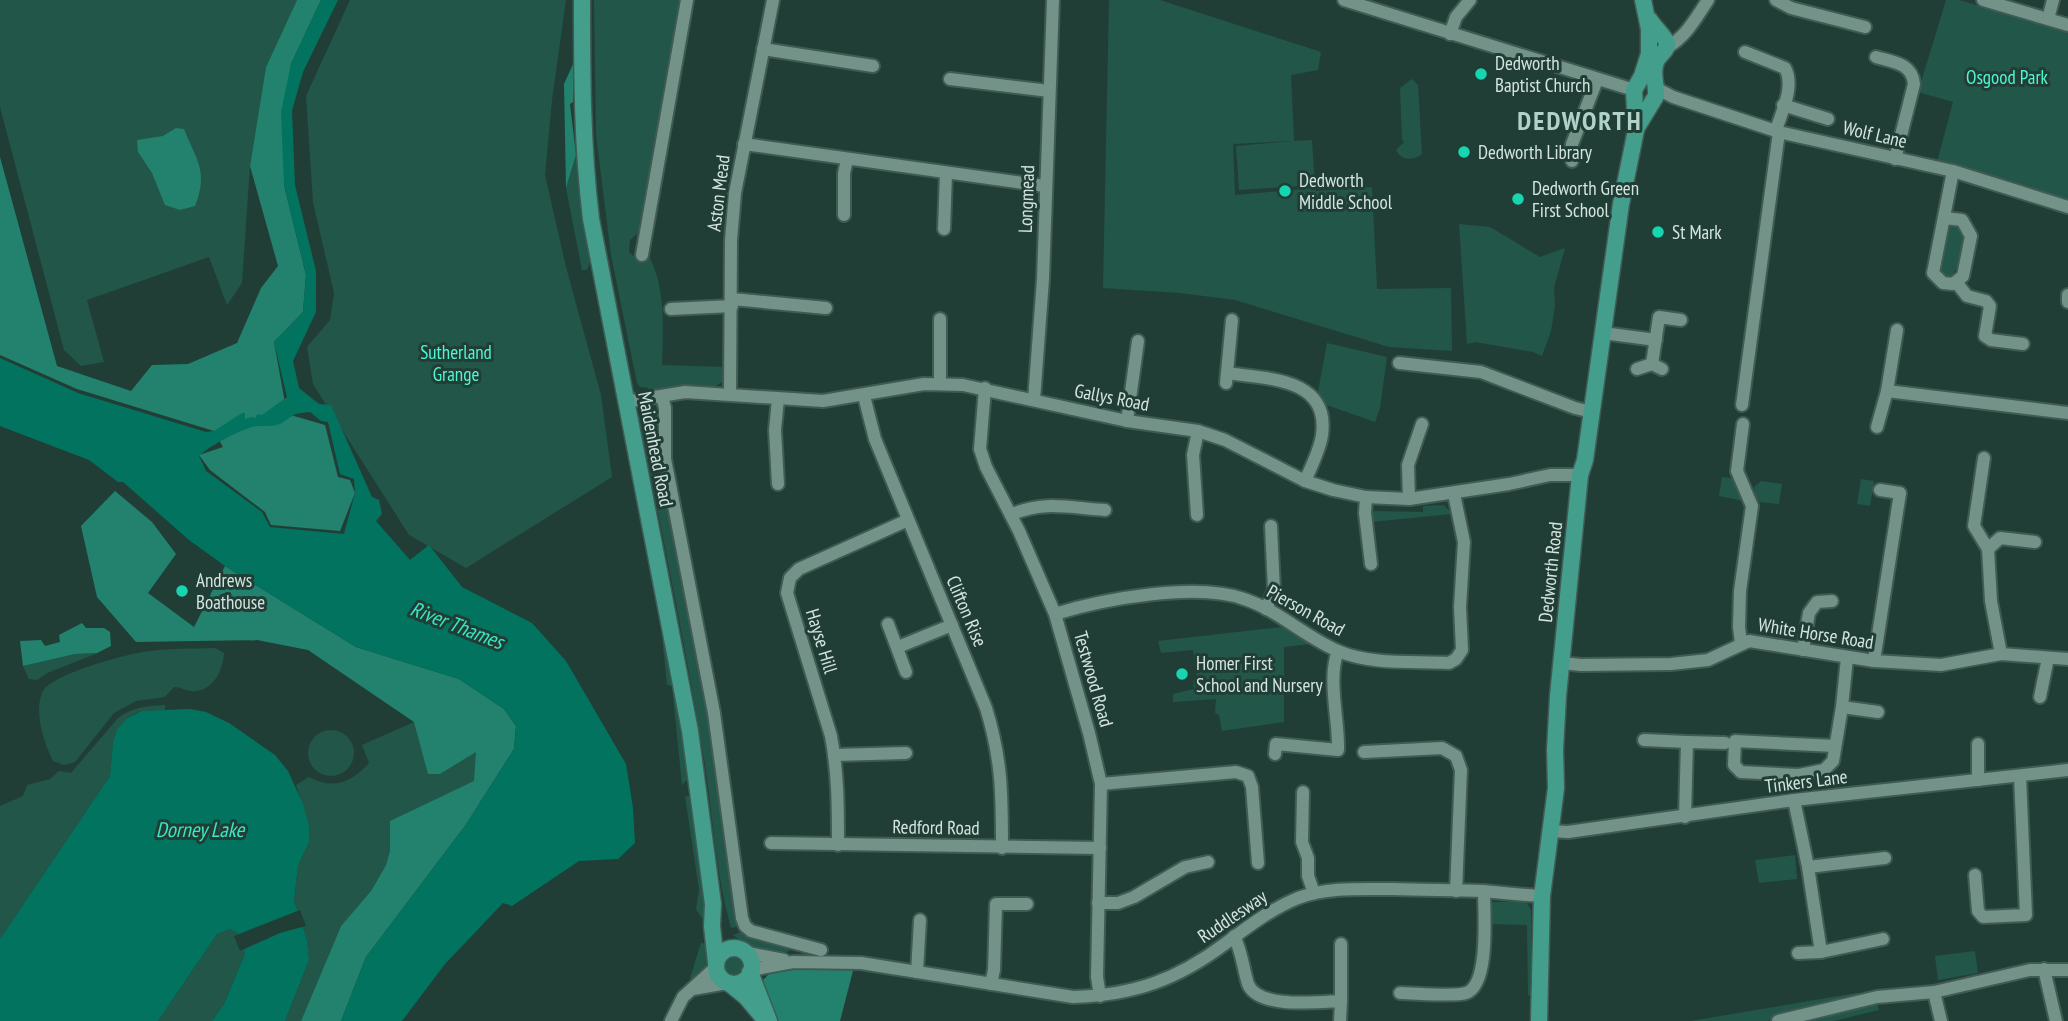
<svg xmlns="http://www.w3.org/2000/svg" width="2068" height="1021" viewBox="0 0 2068 1021" font-family="'PT Sans Narrow',sans-serif">
<rect width="100%" height="100%" fill="#213e36"/>
<g fill="#225649">
<path d="M0 0H297L266 67 250 166 242 283 227 305 209 257 87 300 104 362 81 366 64 350 0 107Z"/>
<path d="M350 0H566L552 100 545 175 566 267 601 395 612 477 466 568 409 535 313 384 307 347 330 320 334 293 313 202 306 96Z"/>
<path d="M594 0H680L639 232 630 240 629 252 637 259 650 258C666 290 663 331 662 365L724 367V381L714 387 686 385 649 392 648 388 640 387 637 383 611 255 596 135Z"/>
<path d="M1109 0H1160L1321 52 1318 70 1291 75 1294 141 1312 140 1315 185 1239 190 1236 146 1291 141 1233 144 1235 195 1315 188 1316 191 1372 187 1377 289 1451 288 1452 351 1389 347 1235 300 1180 293 1103 288Z"/>
<path d="M1946 0H1959L2068 32V201L1937 162 1953 102 1918 92Z"/>
<path d="M1412 79 1418 85 1422 154C1413 161 1402 161 1396 150L1404 142 1402 139 1400 88Z"/>
<path d="M576 155 590 262 587 270H582L566 188Z"/>
<path d="M1954 223C1958 226 1963 230 1963 236 1965 248 1958 271 1949 278L1941 276 1937 272 1948 224Z"/>
<path d="M1459 224 1490 227 1540 257 1565 248 1554 288 1555 306 1551 331 1542 356 1533 352 1475 342 1467 344Z"/>
<path d="M1327 343 1387 357 1380 408 1375 422 1321 403 1317 397Z"/>
<path d="M651 407 661 413 702 669 735 910 737 927 731 928C716 875 713 819 705 765 686 648 662 533 639 418L643 408Z"/>
<path d="M1722 477 1731 478 1744 501 1719 496Z"/>
<path d="M1861 479 1874 481 1870 506 1857 504Z"/>
<path d="M1761 481 1782 484 1779 504 1760 502 1755 496 1754 487Z"/>
<path d="M1444 505 1452 514 1371 522 1372 511 1423 512V506Z"/>
<path d="M660 617 690 777 682 785 672 686 667 685Z"/>
<path d="M1281 627 1310 644 1284 647V722L1222 731 1219 715 1215 713 1216 699 1173 702V694L1194 689 1193 680 1197 678 1193 650 1161 653 1158 641Z"/>
<path d="M215 648 224 653C223 672 212 693 190 691 184 690 181 687 174 687L165 697 136 701 114 713 75 762 64 765 53 761C44 743 34 713 42 693 49 674 130 653 150 651 171 648 194 649 215 648Z"/>
<path d="M98 653 47 673 37 680 29 679 23 666 75 654Z"/>
<path d="M165 705V710L140 711 128 718 113 742 110 776 0 939V806L23 796 27 785 50 779 59 771 71 773 118 718C133 707 147 706 165 705Z"/>
<path d="M414 722 440 774 477 751 475 781 391 821 390 852 386 865 371 891 341 926 301 1021H285L309 960 307 940 294 901 298 866 309 842V826L296 785 309 777C333 790 351 783 369 763L362 745Z"/>
<circle cx="331" cy="753" r="23"/>
<path d="M685 796 693 797 708 928 696 909 699 890Z"/>
<path d="M1795 855 1797 879 1759 883 1755 860Z"/>
<path d="M1493 902H1522L1527 903 1531 910V996L1528 995 1527 925 1489 924V909Z"/>
<path d="M230 929 237 933 245 954 224 1004 212 1021H158L217 934Z"/>
<path d="M741 932 758 939 789 947V951C774 960 745 945 733 935Z"/>
<path d="M701 943 709 944C709 962 708 966 696 979L690 978Z"/>
<path d="M1975 951 1978 973 1938 980 1935 956Z"/>
<circle cx="733" cy="966" r="13"/>
<path d="M1856 993H1876L1767 1021H1691Z"/>
<path d="M1877 1004 1879 1010 1834 1021H1811Z"/>
</g>
<g fill="#22826e">
<path d="M297 0H321L291 64 284 185 306 275 303 312 274 342 287 414 325 425 338 477 350 480 355 493 340 531 271 525 265 512 210 470 199 455 223 447 214 431 77 389 0 355V157L57 366 131 391 152 365 188 364 237 343 261 288 278 266 250 166 266 67Z"/>
<path d="M574 62 573 102 570 104 576 155 566 188 564 84Z"/>
<path d="M176 128 184 129C196 160 209 171 195 206L180 210 165 205 152 173 138 152 137 140 163 136Z"/>
<path d="M115 491 152 522 176 554 148 593 194 627 225 566 356 647 459 679 504 709 516 726 514 749 465 826 366 957 341 1021H301L341 926 371 891 386 865 390 851V821L474 781 476 752 440 774H428L414 722 308 650 257 640 136 642 97 597 81 526Z"/>
<path d="M82 623 86 628H104L110 632 111 646 97 653 75 654 23 666 20 641 41 640 45 646 60 642 59 635Z"/>
<path d="M828 964 854 967 840 1021H776L761 982 769 974Z"/>
</g>
<g fill="#02735f" fill-rule="evenodd">
<path d="M321 0H338L303 72 292 111 295 185 316 271V312L293 361 299 388 319 404 331 405 372 497 379 500 382 514 376 521 410 560 429 545 462 587 532 623 566 661 626 764 633 808 635 843 618 859 579 861 512 906 503 903 445 964 402 1021H341L366 957 465 826 514 749 516 726 504 709 459 679 356 647 225 566 189 540 123 482H118L89 460 0 426V358L78 393 206 432 214 431 242 413H245V419L251 417 256 418 257 414 262 415 287 397 274 342 303 312 306 275 284 185 281 112 291 64ZM310 412 321 421 328 422 340 474 354 479 355 493 344 534 270 527 262 512 206 471 199 456C209 446 238 431 252 427 261 425 273 427 280 424 296 415 289 414 310 412Z"/>
<path d="M190 709 206 712 229 723 275 755 288 771 303 804 309 826V842L298 866 294 901 307 940 309 960 285 1021H212L224 1004 245 954 237 933 230 929 217 934 158 1021H0V939L110 776 113 742 118 728 128 718 141 711Z"/>
</g>
<path fill="#213e36" d="M300 910 306 926 280 933 240 951 234 936Z"/>
<g fill="none" stroke-linecap="round" stroke-linejoin="round">
<defs>
<g id="minor">
<path d="M1344 0 1634 90"/>
<path d="M1776 0 1791 8 1865 27"/>
<path d="M1983 0 2068 25"/>
<path d="M2048 19 2053 0"/>
<path d="M1450 34 1456 17 1470 0"/>
<path d="M1666 48C1686 37 1696 18 1708 0"/>
<path d="M763 49 873 66"/>
<path d="M1745 52 1785 68C1795 86 1782 111 1776 130"/>
<path d="M1876 57C1893 62 1912 63 1914 84L1895 159"/>
<path d="M950 79 1049 91"/>
<path d="M1656 88 1673 97 1779 132 1953 171 2068 207"/>
<path d="M1783 105 1828 119"/>
<path d="M744 144 1045 186"/>
<path d="M1572 161V144L1597 80"/>
<path d="M844 215V173L847 160"/>
<path d="M1945 218 1962 220 1971 236 1963 276 1953 284 1943 283 1933 273 1953 171"/>
<path d="M944 229 946 173"/>
<path d="M642 255 687 0"/>
<path d="M1956 282 1967 296 1986 301 1990 306 1985 336 1991 340 2023 344"/>
<path d="M2068 295V302"/>
<path d="M732 299 826 308"/>
<path d="M671 309 732 306"/>
<path d="M940 319V383"/>
<path d="M1603 333 1656 340"/>
<path d="M1399 363 1481 372 1575 408 1592 412"/>
<path d="M1652 364 1659 317 1681 320"/>
<path d="M1637 369 1652 364 1662 369"/>
<path d="M1227 373C1266 379 1330 377 1322 435 1320 450 1311 467 1305 481"/>
<path d="M1226 383 1232 320"/>
<path d="M985 388 980 449 986 467 1019 531 1055 614 1089 733 1101 784 1097 977 1100 996"/>
<path d="M1887 391 2068 413"/>
<path d="M730 394 731 240 735 193 773 0"/>
<path d="M662 396 665 408V459L714 713 742 918 745 926 751 931 821 950"/>
<path d="M864 396 875 439 986 708C1002 760 1002 795 1002 848"/>
<path d="M1034 400 1043 279 1053 0"/>
<path d="M625 402 685 392 823 401 924 384 963 385 1127 421 1198 431 1225 440 1305 481 1333 490 1366 497 1409 499 1509 484 1550 475H1580"/>
<path d="M1742 405 1779 132"/>
<path d="M1127 421 1138 341"/>
<path d="M1877 427 1887 391 1897 330"/>
<path d="M1984 458 1974 526 1988 549"/>
<path d="M778 484 775 430 778 399"/>
<path d="M1366 497 1365 513 1371 564"/>
<path d="M1409 499 1408 465 1422 424"/>
<path d="M1011 515C1042 500 1071 508 1105 510"/>
<path d="M1197 515 1193 455 1198 431"/>
<path d="M1266 609 1274 590 1271 526"/>
<path d="M1055 614C1103 599 1196 582 1244 599 1278 610 1305 637 1338 651 1371 665 1413 661 1449 663L1456 659 1462 650 1460 607 1464 542 1454 494"/>
<path d="M888 624 906 672"/>
<path d="M1741 643 1739 627 1740 591 1752 506 1737 471 1743 424"/>
<path d="M898 647 952 625"/>
<path d="M1803 650 1809 613 1817 602 1832 601"/>
<path d="M2001 654 1991 601 1988 549 2000 538 2035 542"/>
<path d="M1874 661 1900 493 1880 490"/>
<path d="M1562 663 1581 665 1671 664 1708 660 1749 641 1874 661 1941 665 2001 654 2068 659"/>
<path d="M2040 697 2048 658"/>
<path d="M1842 707 1878 712"/>
<path d="M1644 740 1687 742"/>
<path d="M1978 744V780"/>
<path d="M1835 746 1735 741 1734 765 1741 772 1799 775 1824 770 1833 761 1842 707 1847 658"/>
<path d="M1364 752 1442 748 1456 756 1461 770 1456 891"/>
<path d="M1275 754 1276 744 1338 750C1339 719 1327 679 1338 651"/>
<path d="M834 755 906 753"/>
<path d="M1101 784 1236 772 1248 776 1252 787 1258 863"/>
<path d="M1303 792 1302 842 1308 858V876L1314 893"/>
<path d="M1794 800 1808 867 1821 952"/>
<path d="M1685 817 1687 742 1725 743"/>
<path d="M1550 831 1568 832 1794 800 2068 770"/>
<path d="M771 843 1100 848"/>
<path d="M838 845C838 807 838 773 831 736L787 593 790 578 799 569 908 520"/>
<path d="M1808 867 1885 858"/>
<path d="M1975 875 1978 911 1983 917 2026 915 2020 776"/>
<path d="M1098 903H1118L1134 897 1185 867 1208 862"/>
<path d="M1234 936C1242 952 1243 968 1248 984 1258 1009 1317 1002 1341 1001L1340 1021"/>
<path d="M743 952 784 960"/>
<path d="M1798 953 1821 952 1883 939"/>
<path d="M2044 969 2056 1021"/>
<path d="M751 970 793 962 861 963 1073 997C1134 995 1177 980 1226 943 1249 926 1271 909 1298 898 1328 887 1361 889 1393 889 1423 890 1453 890 1483 891 1503 893 1522 895 1542 896"/>
<path d="M917 972 920 920"/>
<path d="M991 984 994 970 996 904H1027"/>
<path d="M693 989 727 983"/>
<path d="M1934 992 1941 1021"/>
<path d="M1400 993C1414 993 1455 997 1466 993 1490 985 1484 914 1484 891"/>
<path d="M1341 1001V944"/>
<path d="M671 1021 683 997 716 967"/>
<path d="M1778 1021 1877 997 1934 992 2030 970H2068"/>
</g>
<g id="major">
<path d="M582 0C582 74 582 145 591 219L690 731 713 904 712 926 716 963"/>
<path d="M1637 127 1656 96C1657 83 1651 75 1656 62 1658 55 1668 51 1667 43 1666 38 1653 26 1650 20"/>
<circle cx="734" cy="966" r="18"/>
<path d="M750 972 769 1021"/>
<path d="M730 984 746 997 762 1016"/>
<path d="M1539 1021 1542 896 1556 788 1555 750 1558 696 1580 475 1585 460 1621 204 1636 130 1634 90 1642 76 1649 54V29L1643 0"/>
</g>
</defs>
<use href="#minor" stroke="#405a54" stroke-width="16"/>
<use href="#major" stroke="#405a54" stroke-width="19"/>
<use href="#minor" stroke="#739288" stroke-width="12"/>
<use href="#major" stroke="#439f8b" stroke-width="16"/>
</g>
<g fill="#18d5b2" stroke="#213e36" stroke-width="2.5">
<circle cx="1481" cy="74" r="7"/>
<circle cx="1464" cy="152" r="7"/>
<circle cx="1285" cy="191" r="7"/>
<circle cx="1518" cy="199" r="7"/>
<circle cx="1658" cy="232" r="7"/>
<circle cx="182" cy="591" r="7"/>
<circle cx="1182" cy="674" r="7"/>
</g>
<g text-anchor="middle" dominant-baseline="central" stroke-width="6" stroke-linejoin="round" paint-order="stroke">
<g font-size="19" fill="#d4e4df" stroke="#213e36" text-anchor="start">
<text x="1495" y="63">Dedworth<tspan x="1495" dy="22">Baptist Church</tspan></text>
<text x="1478" y="152">Dedworth Library</text>
<text x="1299" y="180">Dedworth<tspan x="1299" dy="22">Middle School</tspan></text>
<text x="1532" y="188">Dedworth Green<tspan x="1532" dy="22">First School</tspan></text>
<text x="1672" y="232">St Mark</text>
<text x="196" y="580">Andrews<tspan x="196" dy="22">Boathouse</tspan></text>
<text x="1196" y="663">Homer First<tspan x="1196" dy="22">School and Nursery</tspan></text>
</g>
<g font-size="19" fill="#4ff7d2" stroke="#213e36">
<text x="2007" y="77">Osgood Park</text>
<text x="456" y="352">Sutherland<tspan x="456" dy="22">Grange</tspan></text>
</g>
<g font-size="19" fill="#d4e4df" stroke="#213e36">
<text transform="translate(1875 134) rotate(13)">Wolf Lane</text>
<text transform="translate(718 193) rotate(-83)">Aston Mead</text>
<text transform="translate(1026 199) rotate(-88)">Longmead</text>
<text transform="translate(1112 397) rotate(11)">Gallys Road</text>
<text transform="translate(656 449) rotate(79)">Maidenhead Road</text>
<text transform="translate(1550 572) rotate(-84)">Dedworth Road</text>
<text transform="translate(1306 610) rotate(29)">Pierson Road</text>
<text transform="translate(967 611) rotate(67)">Clifton Rise</text>
<text transform="translate(1816 633) rotate(9)">White Horse Road</text>
<text transform="translate(822 641) rotate(73)">Hayse Hill</text>
<text transform="translate(1094 679) rotate(74)">Testwood Road</text>
<text transform="translate(1806 781) rotate(-7)">Tinkers Lane</text>
<text transform="translate(936 827) rotate(1)">Redford Road</text>
<text transform="translate(1232 916) rotate(-34)">Ruddlesway</text>
</g>
<g font-size="21" font-style="italic" fill="#38e7c3" stroke="#213e36">
<text transform="translate(457 625) rotate(21)">River Thames</text>
<text x="200" y="829">Dorney Lake</text>
</g>
<g font-size="26" font-weight="bold" letter-spacing="2" fill="#b1d2c8" stroke="#213e36">
<text x="1580" y="120">DEDWORTH</text>
</g>
</g>
</svg>
